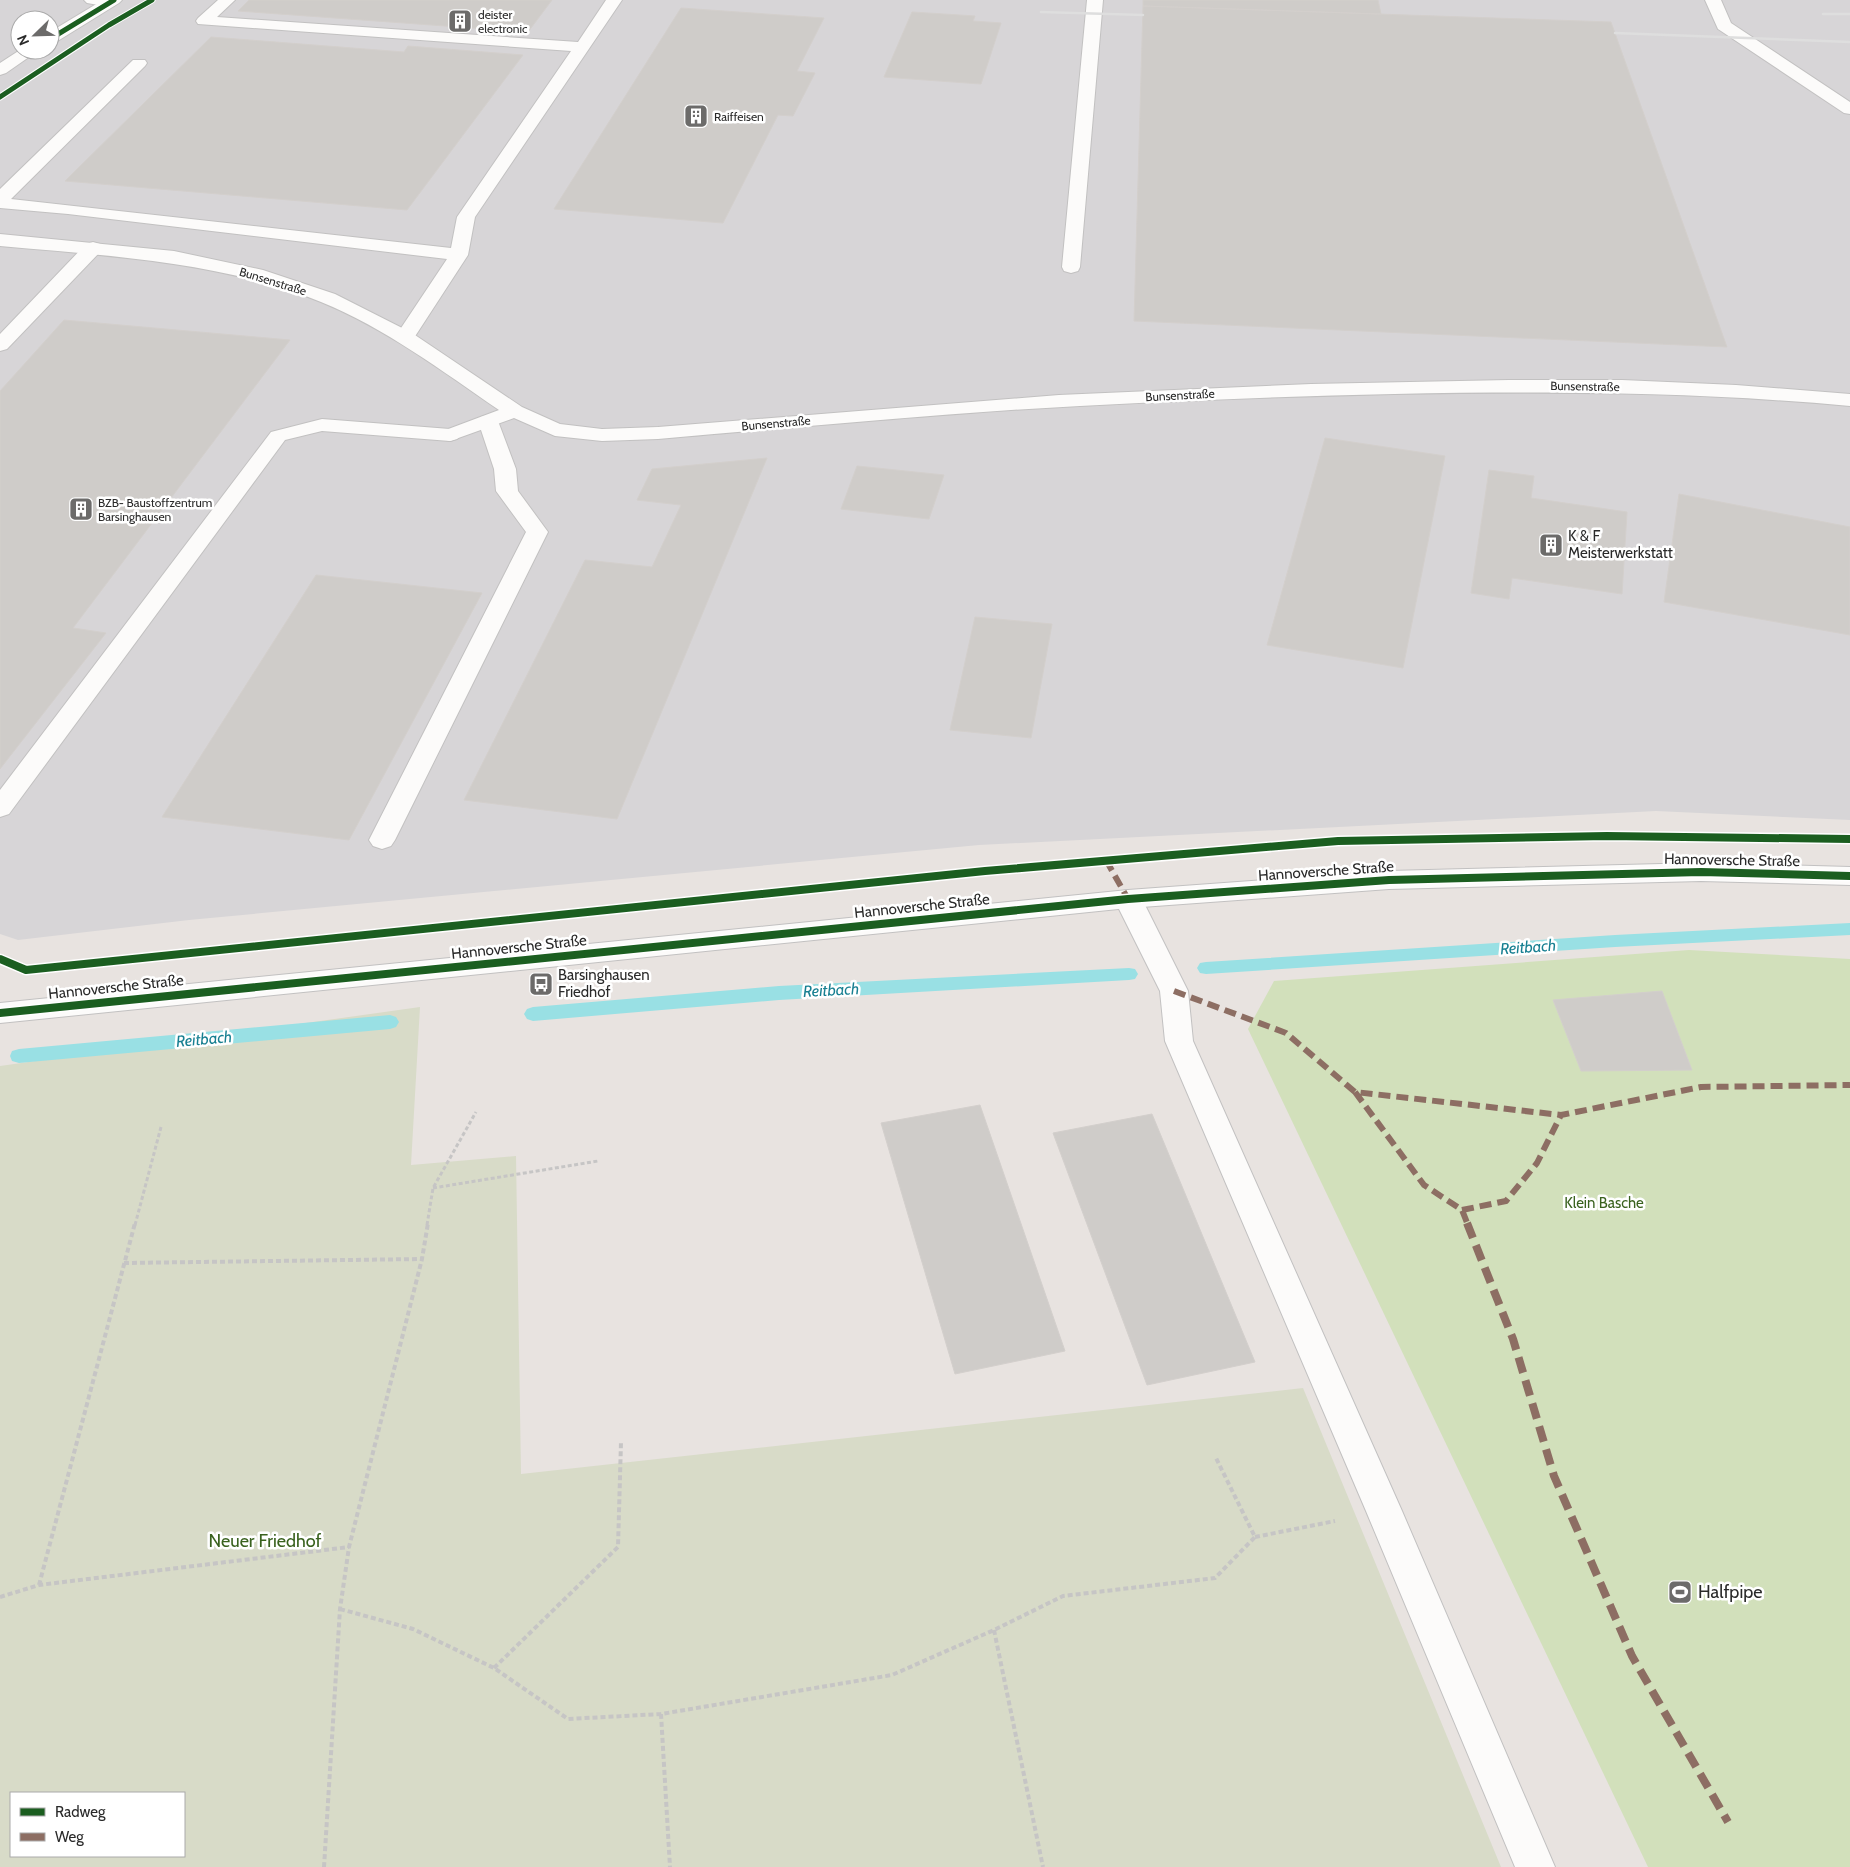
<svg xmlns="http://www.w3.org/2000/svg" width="1850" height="1867" font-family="Cabin,sans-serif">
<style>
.industrial{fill:#d7d5d7;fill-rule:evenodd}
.green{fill:#d2e0bb}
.cemetery{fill:#d8dbc8;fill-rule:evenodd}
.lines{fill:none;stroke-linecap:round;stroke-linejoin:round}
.stream{fill:#99e0e4;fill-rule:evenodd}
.building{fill:#cfccc9;stroke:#d3cfcc}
.lane-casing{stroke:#c2c1c1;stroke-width:2}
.street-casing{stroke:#c2c1c1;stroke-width:2}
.secondary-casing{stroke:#c2c1c1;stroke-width:2}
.path-far1{stroke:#c6c5c5;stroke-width:3;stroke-dasharray:4 2.5;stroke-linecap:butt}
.path{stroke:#c6c5c5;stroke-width:4;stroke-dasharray:5 3;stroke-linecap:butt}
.lane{fill:#fcfbfa;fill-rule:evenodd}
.street{fill:#fcfbfa;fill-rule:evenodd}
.secondary{fill:#fcfbfa;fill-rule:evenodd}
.rail{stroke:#dedede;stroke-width:2.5}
.quiet-far1{stroke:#8d6e63;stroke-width:6;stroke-dasharray:12 6;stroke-linecap:butt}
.quiet{stroke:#8d6e63;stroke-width:8;stroke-dasharray:16 8;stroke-linecap:butt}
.cycleway-far1-casing{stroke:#fff;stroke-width:7}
.cycleway-casing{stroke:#fff;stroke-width:11}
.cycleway-far1{stroke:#1b5e20;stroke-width:5}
.cycleway{stroke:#1b5e20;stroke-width:8}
.labels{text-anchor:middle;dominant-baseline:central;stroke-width:5;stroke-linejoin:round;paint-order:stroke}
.far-poi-label{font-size:12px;fill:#2a2a2a;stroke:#fff;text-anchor:start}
.far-street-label{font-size:12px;fill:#2a2a2a;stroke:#fff}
.poi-label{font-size:15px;fill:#2a2a2a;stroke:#fff;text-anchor:start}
.street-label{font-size:15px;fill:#2a2a2a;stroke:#fff}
.park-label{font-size:15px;fill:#3a621f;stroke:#fff}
.water-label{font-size:16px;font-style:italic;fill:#177f91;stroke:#fff}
.near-park-label{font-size:18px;fill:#3a621f;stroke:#fff}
.near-poi-label{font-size:18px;fill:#2a2a2a;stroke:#fff;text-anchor:start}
</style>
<rect width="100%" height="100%" fill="#e8e3e0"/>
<!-- industrial -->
<path class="industrial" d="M0 0H1850V820L1656 811 979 845 189 920 18 940 0 934ZM20 20H50V50H20Z"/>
<!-- green -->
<path class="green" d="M1689 950 1850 959V1867H1648L1248 1029 1274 981Z"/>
<!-- cemetery -->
<path class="cemetery" d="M420 1007 411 1165 516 1156 521 1474 1303 1388 1501 1867H0V1066ZM11 1793H184V1856H11Z"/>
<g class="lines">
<!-- stream -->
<path class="stream" d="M1850 923V935L1615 947 1206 974 1200 973 1197 968 1200 963 1206 962 1615 935Z
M1129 968 1135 969 1138 974 1135 979 1129 980 779 1000 533 1021 527 1019 524 1014 527 1009 533 1007 779 986Z
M390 1015 396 1017 399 1022 396 1027 390 1029 19 1063 12 1061 10 1056 12 1051 19 1049Z"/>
</g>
<!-- building -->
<path class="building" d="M249 0H552L528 32 238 11Z
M1143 0H1378L1381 14 1143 6Z
M1143 6 1611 22 1727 347 1134 321Z
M681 8 824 18 797 71 815 73 793 116 778 115 723 223 554 209Z
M912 12 975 16 973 21 1001 23 981 84 884 77Z
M211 37 404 52 408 46 523 55 407 210 65 181Z
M64 320 290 340 73 628 106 633 0 769V391Z
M1325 438 1445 456 1403 668 1267 645Z
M767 458 617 819 464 800 585 560 652 567 681 505 637 500 652 469Z
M857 466 944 475 929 519 841 509Z
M1489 470 1534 476 1531 498 1627 512 1622 594 1512 578 1509 599 1471 593Z
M1679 494 1850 527V635L1664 602Z
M316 575 482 593 349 840 162 817Z
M975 617 1052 624 1031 738 950 730Z
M1662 991 1692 1070 1581 1071 1553 1000Z
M980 1105 1065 1351 955 1374 881 1123Z
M1152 1114 1255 1362 1147 1385 1053 1133Z"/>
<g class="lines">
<!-- lane casing -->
<g class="lane-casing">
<path id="lane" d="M84 0H116L118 2 115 5 110 7 87 3Z
M218 0H235L217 17 578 42 606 0H622L475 217 468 255 412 341 405 343 398 341 395 337 447 259 68 214 0 208V189L133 60H145L147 63 145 66 11 199 451 248 457 217 571 51 198 24 196 21 198 18Z
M1087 0H1103L1080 267 1078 271 1071 273 1064 271 1062 267Z
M1705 0H1721L1731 23 1850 102V114L1844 113 1718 29Z
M93 242 100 244 102 248 100 252 7 349 0 351V334L86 244Z
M488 415 495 417 498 421 516 469 518 491 548 532 395 840 391 846 382 849 373 846 369 840 526 532 496 491 494 469 478 421 481 417Z
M322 419 450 429 457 431 461 435 457 439 450 441 322 431 285 440 9 814 0 817V790L271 432Z
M1128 890 1138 892 1142 899 1188 991 1193 1041 1402 1511 1555 1867H1515L1366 1511 1165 1041 1160 991 1114 899 1118 892Z"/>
</g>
<!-- street casing -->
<g class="street-casing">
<path id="street" d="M0 234 174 251 263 270 335 294 412 333 522 407 560 424 602 429 658 427 1059 395 1311 384 1509 380H1622L1736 385 1850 394V406C1698 392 1547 391 1394 394 1266 397 1139 402 1011 410 893 418 776 429 658 439L602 441 555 436 514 418 450 441 443 439 439 435 443 431 499 410C442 371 385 328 321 302 219 261 108 256 0 246Z"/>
</g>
<!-- secondary casing -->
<g class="secondary-casing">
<path id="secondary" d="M103 0H122L119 3 56 42 50 44V32Z
M20 50H39L6 73 0 75V63Z
M1701 863 1850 867V885L1701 881 1389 889 1128 908 0 1023V1003L1128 890 1389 871Z"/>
</g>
<!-- path-far1 -->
<path class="path-far1" d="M433 1188 598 1161
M135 1225 161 1127
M427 1225 433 1188 476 1112"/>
<!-- path -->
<path class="path" d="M124 1263 422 1259
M1255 1537 1335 1521
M39 1585 135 1223
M0 1597 39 1585 349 1547
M340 1609 413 1629 494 1668 568 1719 661 1714 892 1675 994 1630 1063 1596 1215 1578 1255 1537 1216 1458
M994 1630 1043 1867
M494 1668 618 1547 621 1442
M661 1714 670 1867
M324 1867 340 1609 349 1547 422 1259 428 1223"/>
<!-- lane -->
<use href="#lane" class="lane"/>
<!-- street -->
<use href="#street" class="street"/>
<!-- secondary -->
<use href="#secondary" class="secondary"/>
<!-- rail -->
<path class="rail" d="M1041 12 1143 15
M1823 14H1850
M1615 33 1850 42"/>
<!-- quiet-far1 -->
<path class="quiet-far1" d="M1106 860 1128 899
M1174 991 1286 1033 1355 1092 1561 1115 1701 1087 1850 1085
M1355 1092 1424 1185 1462 1210 1468 1225
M1462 1210 1506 1201 1537 1163 1561 1115"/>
<!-- quiet -->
<path class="quiet" d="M1467 1223 1513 1339 1554 1476 1632 1656 1728 1822"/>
<!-- cycleway-far1 casing -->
<g class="cycleway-far1-casing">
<path id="cycleway-far1" d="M50 39 114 0
M0 97 109 25 152 0"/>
</g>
<!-- cycleway casing -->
<g class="cycleway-casing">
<path id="cycleway" d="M0 959 26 970 985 871 1338 841 1607 836 1850 839
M0 1013 1128 899 1389 880 1701 872 1850 876"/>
</g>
<!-- cycleway-far1 -->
<use href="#cycleway-far1" class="cycleway-far1"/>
<!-- cycleway -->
<use href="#cycleway" class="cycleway"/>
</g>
<!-- icons -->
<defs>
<g id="building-square" transform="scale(1.25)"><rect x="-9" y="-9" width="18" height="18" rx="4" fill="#6c6b6a" stroke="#fff"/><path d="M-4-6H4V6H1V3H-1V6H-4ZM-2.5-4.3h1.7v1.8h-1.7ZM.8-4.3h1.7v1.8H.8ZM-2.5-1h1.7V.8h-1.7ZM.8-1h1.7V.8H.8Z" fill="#fff"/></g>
<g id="bus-square" transform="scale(1.25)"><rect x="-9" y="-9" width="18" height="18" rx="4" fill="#6c6b6a" stroke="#fff"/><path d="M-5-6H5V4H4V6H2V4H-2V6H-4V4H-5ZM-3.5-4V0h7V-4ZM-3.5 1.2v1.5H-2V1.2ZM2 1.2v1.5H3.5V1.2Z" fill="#fff"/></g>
<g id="stadium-square" transform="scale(1.25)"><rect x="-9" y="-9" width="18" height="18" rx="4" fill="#6c6b6a" stroke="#fff"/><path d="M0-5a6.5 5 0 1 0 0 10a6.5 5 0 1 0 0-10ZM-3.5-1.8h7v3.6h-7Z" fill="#fff"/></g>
</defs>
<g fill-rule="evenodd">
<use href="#building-square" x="460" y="21"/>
<use href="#building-square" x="696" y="116"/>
<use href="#building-square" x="81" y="509"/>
<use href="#building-square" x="1551" y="545"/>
<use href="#bus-square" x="541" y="984"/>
<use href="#stadium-square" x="1680" y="1592"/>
</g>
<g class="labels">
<!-- far-poi labels -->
<g class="far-poi-label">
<text x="478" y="14">deister<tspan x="478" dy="14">electronic</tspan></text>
<text x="714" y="116">Raiffeisen</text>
<text x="98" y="502">BZB- Baustoffzentrum<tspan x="98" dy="14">Barsinghausen</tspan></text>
</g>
<!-- far-street labels -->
<g class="far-street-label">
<text transform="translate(273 281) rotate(17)">Bunsenstraße</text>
<text transform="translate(1585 386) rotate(1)">Bunsenstraße</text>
<text transform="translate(1180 395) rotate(-3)">Bunsenstraße</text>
<text transform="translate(776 423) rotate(-5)">Bunsenstraße</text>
</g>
<!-- poi labels -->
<g class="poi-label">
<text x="1568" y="536">K &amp; F<tspan x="1568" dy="17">Meisterwerkstatt</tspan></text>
<text x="558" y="975">Barsinghausen<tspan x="558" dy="17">Friedhof</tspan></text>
</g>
<!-- street labels -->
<g class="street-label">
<text transform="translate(1732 860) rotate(1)">Hannoversche Straße</text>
<text transform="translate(1326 871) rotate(-4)">Hannoversche Straße</text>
<text transform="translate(922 906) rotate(-6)">Hannoversche Straße</text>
<text transform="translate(519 947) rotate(-6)">Hannoversche Straße</text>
<text transform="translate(116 987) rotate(-6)">Hannoversche Straße</text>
</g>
<!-- park labels -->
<g class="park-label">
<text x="1604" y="1203">Klein Basche</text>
</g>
<!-- water labels -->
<g class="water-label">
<text transform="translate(1528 947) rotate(-4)">Reitbach</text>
<text transform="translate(831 990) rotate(-3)">Reitbach</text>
<text transform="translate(204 1039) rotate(-5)">Reitbach</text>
</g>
<!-- near-park labels -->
<g class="near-park-label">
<text x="265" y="1541">Neuer Friedhof</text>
</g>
<!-- near-poi labels -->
<g class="near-poi-label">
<text x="1698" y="1592">Halfpipe</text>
</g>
</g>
<!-- legend -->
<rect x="10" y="1792" width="175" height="65" fill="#ffffff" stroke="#aaaaaa"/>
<rect x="20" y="1808" width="25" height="8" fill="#1b5e20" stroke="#aaaaaa"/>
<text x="55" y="1817" font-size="15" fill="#2a2a2a">Radweg</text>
<rect x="20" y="1833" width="25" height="8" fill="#8d6e63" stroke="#aaaaaa"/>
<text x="55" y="1842" font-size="15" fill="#2a2a2a">Weg</text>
<!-- north arrow -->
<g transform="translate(35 35) rotate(247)"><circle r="24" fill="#ffffff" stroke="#aaaaaa"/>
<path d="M0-4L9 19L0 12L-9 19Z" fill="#6c6b6a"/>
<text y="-8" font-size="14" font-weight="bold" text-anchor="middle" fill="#2a2a2a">N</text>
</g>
</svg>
